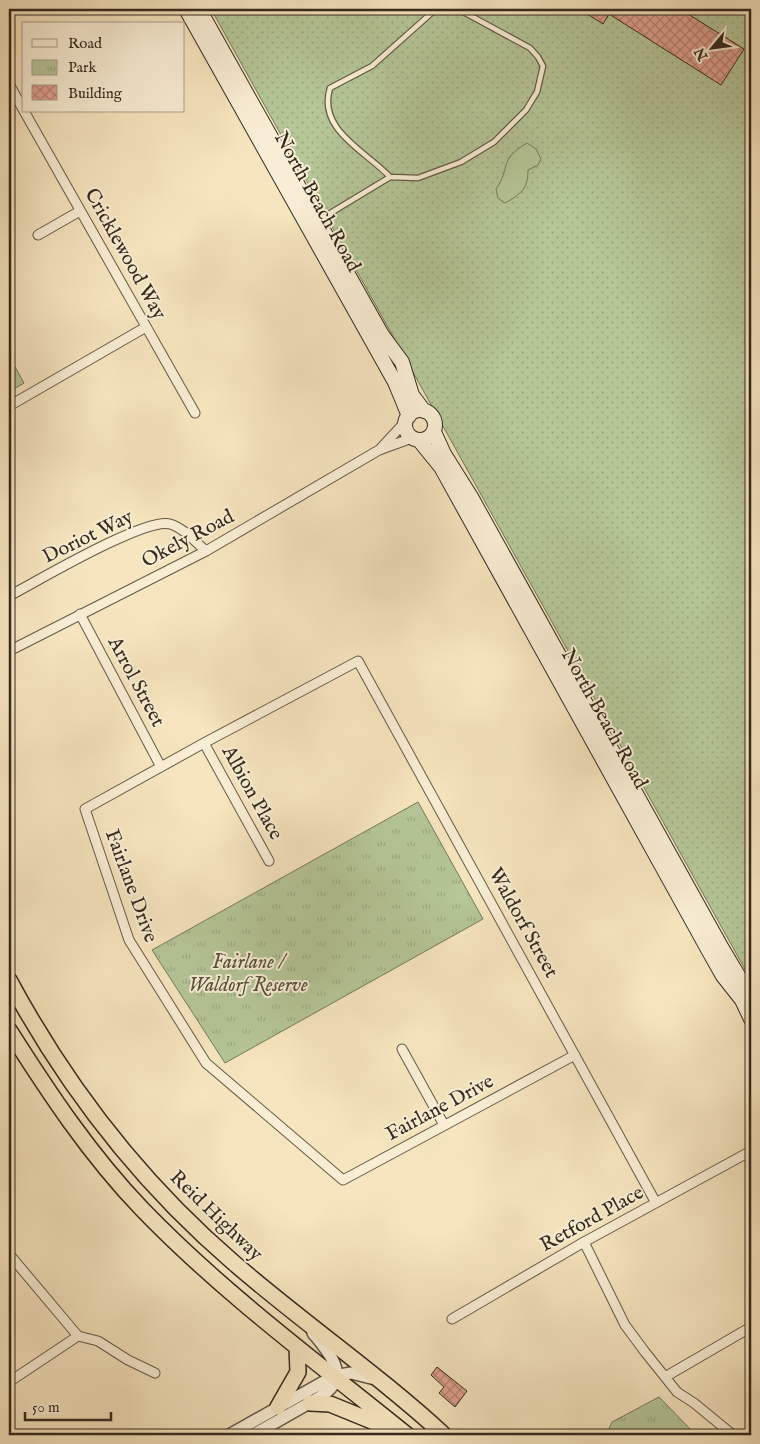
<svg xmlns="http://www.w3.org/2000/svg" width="760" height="1444" font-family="'IM FELL English',serif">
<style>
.grass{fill:url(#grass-dots);stroke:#74785a}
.park{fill:url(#park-tufts);stroke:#74785a}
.pitch{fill:#b5c697;stroke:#74785a}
.building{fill:url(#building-cross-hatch);stroke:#34291e}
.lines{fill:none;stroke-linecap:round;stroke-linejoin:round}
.service-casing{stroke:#645846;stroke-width:7}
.minor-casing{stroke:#645846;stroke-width:11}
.tertiary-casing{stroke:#645846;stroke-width:14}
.secondary-casing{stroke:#34291e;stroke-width:16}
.trunk-casing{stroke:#34291e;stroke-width:18}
.service{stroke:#f9eed5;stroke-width:4.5}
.minor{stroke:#f9eed5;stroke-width:9}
.tertiary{stroke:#f9eed5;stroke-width:11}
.secondary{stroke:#f9eed5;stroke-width:14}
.trunk{stroke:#f6e5be;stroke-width:15}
.labels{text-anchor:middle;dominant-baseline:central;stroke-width:4;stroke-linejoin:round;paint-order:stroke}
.street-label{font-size:20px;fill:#34291e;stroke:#f9eed5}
.park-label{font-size:20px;font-style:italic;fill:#54503c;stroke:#f9eed5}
</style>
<defs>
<pattern id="grass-dots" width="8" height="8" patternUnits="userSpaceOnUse" patternTransform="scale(1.25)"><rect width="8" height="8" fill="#b5c697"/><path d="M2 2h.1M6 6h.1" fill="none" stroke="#9caa82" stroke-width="1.8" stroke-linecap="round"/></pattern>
<pattern id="park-tufts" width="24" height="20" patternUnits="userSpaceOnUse" patternTransform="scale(1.25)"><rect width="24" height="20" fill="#b5c697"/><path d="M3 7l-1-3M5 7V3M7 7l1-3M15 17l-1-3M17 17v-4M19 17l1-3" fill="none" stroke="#9caa82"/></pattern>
<pattern id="building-cross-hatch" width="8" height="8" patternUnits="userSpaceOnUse" patternTransform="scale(1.25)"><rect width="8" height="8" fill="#e1a190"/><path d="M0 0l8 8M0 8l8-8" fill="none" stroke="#b78375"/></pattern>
</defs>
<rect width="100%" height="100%" fill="#f6e5be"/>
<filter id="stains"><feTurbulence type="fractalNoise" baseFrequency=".004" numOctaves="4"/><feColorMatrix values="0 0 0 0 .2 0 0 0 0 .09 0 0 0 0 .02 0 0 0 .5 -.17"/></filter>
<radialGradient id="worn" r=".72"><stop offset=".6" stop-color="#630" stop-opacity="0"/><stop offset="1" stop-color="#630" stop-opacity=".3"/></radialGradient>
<!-- grass -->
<path class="grass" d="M211 9H751V980Z"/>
<!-- park -->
<path class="park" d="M9 356 24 383 9 392Z
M418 802 483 919 225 1063 152 950Z
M659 1397 696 1435H606L612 1422Z"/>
<!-- pitch -->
<path class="pitch" d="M527 143 536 149 541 159 538 165 528 170C528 189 521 194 505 203L498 198 496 189C511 168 498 160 527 143Z"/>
<!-- building -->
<path class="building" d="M579 9H680L744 49 721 85 609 14 603 24Z
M437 1367 467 1391 455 1407 439 1393 444 1387 431 1375Z"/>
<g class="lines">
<!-- service casing -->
<g class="service-casing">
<path id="service" d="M390 177C366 151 317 130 330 88L372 66 436 9
M319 220 390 177 418 178 461 162 494 142 526 110 537 92 543 66 538 57 530 48 458 9"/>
</g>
<!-- minor casing -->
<g class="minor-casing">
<path id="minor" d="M9 84 24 111
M24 111 195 413
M38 235 80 211
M9 406 146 327
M381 448 406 421
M9 596C36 582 145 517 170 524 184 528 195 542 206 551
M80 614 161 767
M9 651 206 551 379 450 412 438
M204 743 269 861
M402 1049 444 1125
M575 1055 343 1180 206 1063 129 940 85 809 204 743 358 661 656 1203
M584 1242 625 1325 645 1352 677 1392 694 1403 733 1435
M9 1254 78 1336 98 1341 128 1360 155 1373
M452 1319 584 1242 751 1151
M665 1377 751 1327
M9 1382 78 1336"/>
</g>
<!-- tertiary casing -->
<g class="tertiary-casing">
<path id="tertiary" d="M229 1435 334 1376 351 1373 375 1379
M253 1435 320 1397C352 1377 330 1354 313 1333"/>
</g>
<!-- secondary casing -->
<g class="secondary-casing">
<path id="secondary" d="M186 9 395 382 409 416
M199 9 382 335 402 362 412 395 424 411
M405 425a15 15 0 1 1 30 0a15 15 0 1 1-30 0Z
M434 432 444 454 471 497 720 945 751 997
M419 440 441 467 710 953 723 976 742 1000 751 1019"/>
</g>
<!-- trunk casing -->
<g class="trunk-casing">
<path id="trunk" d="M9 980C66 1086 142 1184 234 1263 302 1322 378 1374 444 1435
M9 1030C49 1093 90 1155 142 1209 223 1293 317 1362 407 1435
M310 1403 330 1404 394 1430
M278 1407 298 1372 297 1347"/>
</g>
<!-- service -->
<use href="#service" class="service"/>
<!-- minor -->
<use href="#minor" class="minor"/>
<!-- tertiary -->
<use href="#tertiary" class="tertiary"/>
<!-- secondary -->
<use href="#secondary" class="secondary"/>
<!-- trunk -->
<use href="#trunk" class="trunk"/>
</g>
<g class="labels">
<!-- street labels -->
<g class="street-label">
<text transform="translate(317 202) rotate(61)">North Beach Road</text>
<text transform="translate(125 254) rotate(61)">Cricklewood Way</text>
<text transform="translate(88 537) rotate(-26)">Doriot Way</text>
<text transform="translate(188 539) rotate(-28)">Okely Road</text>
<text transform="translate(136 682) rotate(62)">Arrol Street</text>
<text transform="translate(604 719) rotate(61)">North Beach Road</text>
<text transform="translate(252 793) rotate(61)">Albion Place</text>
<text transform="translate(131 886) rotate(70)">Fairlane Drive</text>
<text transform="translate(523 923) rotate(61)">Waldorf Street</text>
<text transform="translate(440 1108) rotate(-28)">Fairlane Drive</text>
<text transform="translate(216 1216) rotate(44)">Reid Highway</text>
<text transform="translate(592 1219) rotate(-29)">Retford Place</text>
</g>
<!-- park labels -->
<g class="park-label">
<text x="248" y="962">Fairlane /<tspan x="248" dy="23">Waldorf Reserve</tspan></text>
</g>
</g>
<!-- margin -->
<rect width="760" height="1444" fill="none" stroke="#f6e5be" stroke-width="30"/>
<rect x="10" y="10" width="740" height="1424" fill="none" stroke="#34291e" stroke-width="2.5"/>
<rect x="15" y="15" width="730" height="1414" fill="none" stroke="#34291e"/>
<!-- legend -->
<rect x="22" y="22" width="162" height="90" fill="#f9eed5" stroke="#aa9f8c"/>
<rect x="32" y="39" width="25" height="8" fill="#f9eed5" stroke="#aa9f8c"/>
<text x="68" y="48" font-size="15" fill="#34291e">Road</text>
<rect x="32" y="60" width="25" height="15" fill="url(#park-tufts)" stroke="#aa9f8c"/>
<text x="68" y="72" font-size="15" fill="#34291e">Park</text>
<rect x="32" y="85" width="25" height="15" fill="url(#building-cross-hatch)" stroke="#aa9f8c"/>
<text x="68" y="98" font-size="15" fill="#34291e">Building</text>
<!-- north arrow -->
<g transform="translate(712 48) rotate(241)" stroke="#f9eed5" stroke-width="4" paint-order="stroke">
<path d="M0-4L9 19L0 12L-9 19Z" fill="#34291e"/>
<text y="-8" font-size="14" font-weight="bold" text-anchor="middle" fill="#34291e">N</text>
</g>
<!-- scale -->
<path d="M25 1412v8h86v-8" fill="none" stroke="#34291e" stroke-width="2.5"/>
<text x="32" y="1412" font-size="15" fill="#34291e" stroke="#f9eed5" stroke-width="4" paint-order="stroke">50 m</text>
<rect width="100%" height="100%" filter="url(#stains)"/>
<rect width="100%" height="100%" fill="url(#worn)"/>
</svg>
